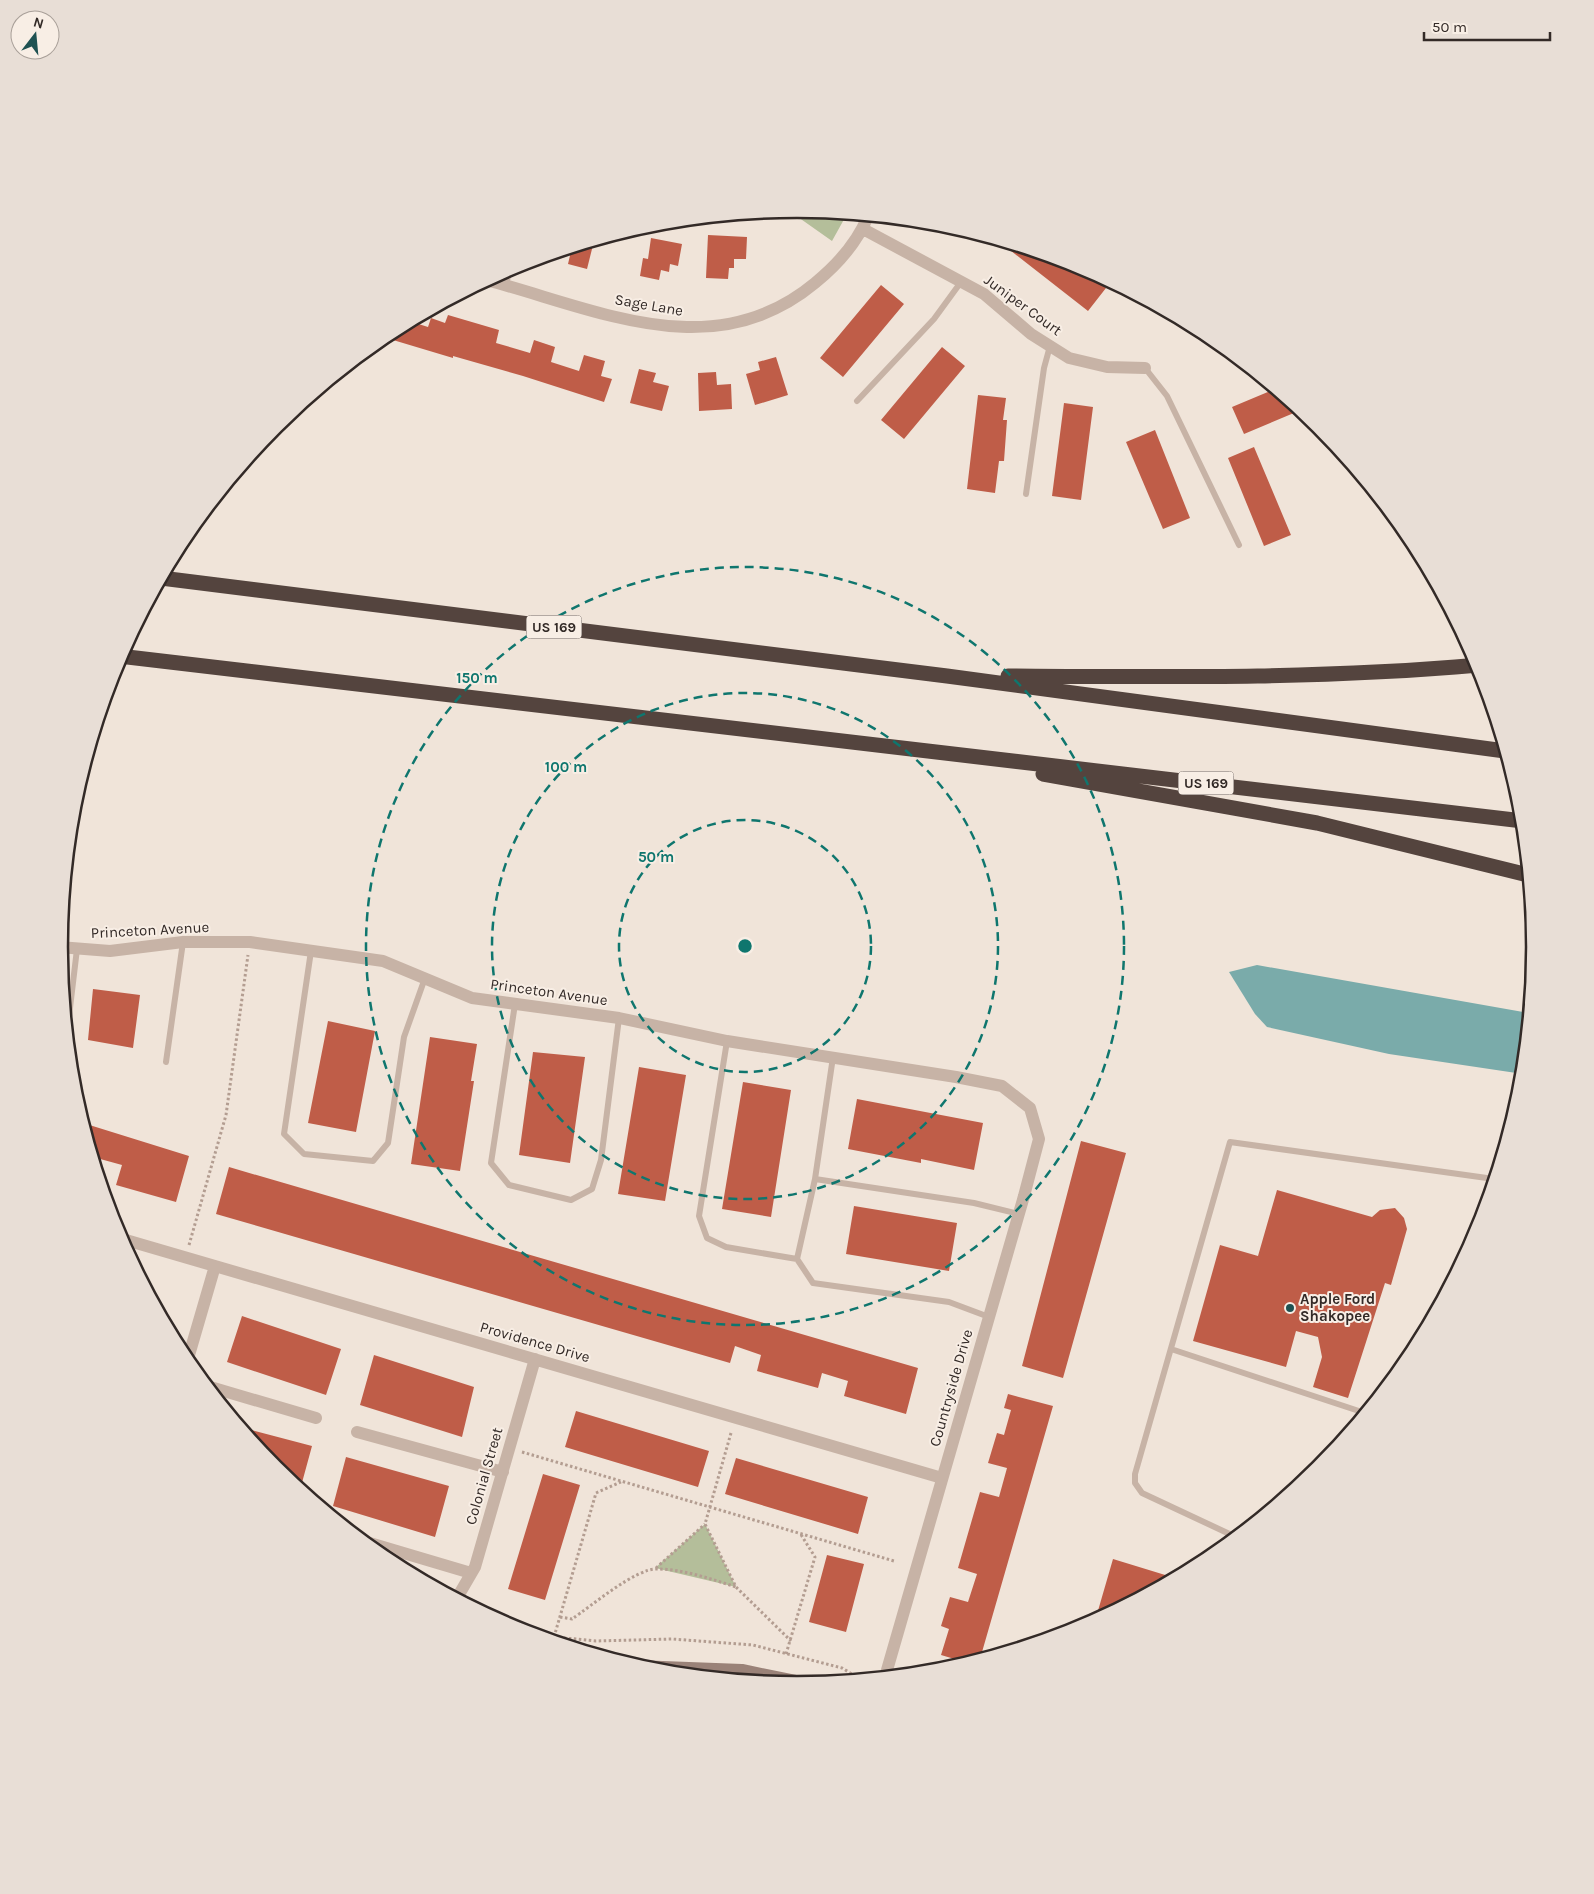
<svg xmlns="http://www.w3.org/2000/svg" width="1594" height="1894" font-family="Karla,sans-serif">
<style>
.green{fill:#b4be9a}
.water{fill:#7aabaa}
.building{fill:#bf5d48}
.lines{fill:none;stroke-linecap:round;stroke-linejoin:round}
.path{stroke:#b39d91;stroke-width:3;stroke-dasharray:2.5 2.5;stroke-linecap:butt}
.lane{stroke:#c7b3a6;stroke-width:6}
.street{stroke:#c7b3a6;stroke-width:12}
.secondary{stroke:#9a8278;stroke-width:12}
.highway{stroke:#54443e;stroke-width:15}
.ring{fill:none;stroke:#0f766e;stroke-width:2.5;stroke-dasharray:9 6}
.poi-dot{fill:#1f5252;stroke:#f8eee5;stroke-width:2}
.labels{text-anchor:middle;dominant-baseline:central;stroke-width:4;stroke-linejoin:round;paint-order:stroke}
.shield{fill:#f8eee5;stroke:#6e6560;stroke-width:1}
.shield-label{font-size:14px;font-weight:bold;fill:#332a27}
.street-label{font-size:15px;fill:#332a27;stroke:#f8eee5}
.poi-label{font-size:15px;font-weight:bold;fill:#332a27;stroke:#f8eee5;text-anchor:start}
.rim{fill:none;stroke:#332a27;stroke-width:2.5}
.centre{fill:#0f766e;stroke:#f8eee5;stroke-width:2.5}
.ring-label{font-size:15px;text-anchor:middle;font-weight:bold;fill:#0f766e;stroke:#f8eee5;stroke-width:4;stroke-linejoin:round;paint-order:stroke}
</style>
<rect width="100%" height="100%" fill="#f0e4d9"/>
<!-- green -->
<path class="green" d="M797 209 847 214 832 241 788 210Z
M705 1524 736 1587 655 1568Z"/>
<!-- water -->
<path class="water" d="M1257 965 1529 1013 1523 1074 1389 1054 1267 1027 1255 1014 1229 972Z"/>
<!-- building -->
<path class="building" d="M708 235 747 237 746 259H734V268H729L728 279 706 278Z
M651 238 682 244 678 266 670 264 669 272 661 270 659 280 640 276 643 258 648 259Z
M997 240 1073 263 1106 288 1088 311Z
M594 241 587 269 568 264 572 247Z
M881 285 904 304 843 377 820 358Z
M448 315 499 330 496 343 530 353 534 340 555 347 551 362 579 371 584 355 605 361 601 376 612 379 604 402 523 376 453 356V358L383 337 409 321 428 327 431 318 445 323Z
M942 347 965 366 904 439 881 420Z
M776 357 788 395 755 405 746 374 760 370 758 362Z
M639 369 656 373 653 382 669 386 662 411 630 403Z
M716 372 717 385 731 384 732 409 699 411 698 373Z
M1275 389 1301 410 1244 434 1232 407Z
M978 395 1006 398 1003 420H1007L1004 461H999L995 493 967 489Z
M1064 403 1093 407 1081 500 1052 496Z
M1155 430 1190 518 1163 529 1126 442Z
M1254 447 1291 535 1264 546 1228 458Z
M93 989 140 995 133 1048 88 1040Z
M328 1021 375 1031 356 1132 308 1123Z
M430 1037 477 1044 471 1081H474L460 1171 411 1164Z
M533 1052 585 1057 570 1163 519 1155Z
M639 1067 686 1075 665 1201 618 1194Z
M743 1082 791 1090 771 1217 722 1209Z
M857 1099 983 1123 974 1170 921 1159V1163L848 1149Z
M83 1123 189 1156 176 1202 116 1185 122 1165 93 1157Z
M1081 1141 1126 1153 1063 1378 1022 1366Z
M229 1167 918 1368 906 1414 844 1396 848 1381 822 1373 818 1388 757 1371 761 1355 735 1346 730 1363 216 1214Z
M1277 1190 1372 1217 1380 1210 1395 1208 1404 1218 1407 1229 1391 1285 1385 1283 1348 1398 1313 1387 1322 1357 1318 1337 1296 1331 1286 1367 1193 1341 1220 1245 1258 1256Z
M854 1206 957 1223 949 1271 846 1254Z
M242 1316 341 1349 326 1395 227 1362Z
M374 1355 474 1387 462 1437 360 1405Z
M1008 1394 1053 1406 980 1659 968 1663 941 1655 949 1629 941 1626 950 1597 968 1602 977 1574 958 1568 980 1492 999 1497 1007 1468 988 1463 997 1433 1004 1435 1011 1410 1004 1408Z
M576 1411 709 1451 698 1487 565 1447Z
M240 1427 312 1446 300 1490 275 1469Z
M346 1457 449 1486 435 1537 333 1506Z
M736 1458 868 1497 858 1534 725 1494Z
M543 1474 580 1485 545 1600 508 1589Z
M827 1555 864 1564 846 1632 809 1622Z
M1113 1559 1175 1578 1095 1621Z"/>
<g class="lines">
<!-- path -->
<path class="path" d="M189 1245 226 1115 248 955
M731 1433 705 1524 736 1587 791 1641
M522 1452 894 1561
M656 1568 705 1524
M560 1617 572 1619C590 1607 636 1568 657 1569 683 1569 711 1579 736 1587
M534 1635 596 1641 672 1639 753 1645 842 1668 860 1679
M554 1637 596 1493 621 1482
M786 1654 815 1557 800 1533"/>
<!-- lane -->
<path class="lane" d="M1145 368 1167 396 1239 545
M857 401 934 319 961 282
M1026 494 1044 368 1050 346
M311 951 284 1134 304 1154 373 1161 388 1143 404 1037 425 978
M515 1004 491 1163 509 1185 571 1200 592 1189 601 1160 619 1018
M67 1033 77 949
M727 1041 699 1216 707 1238 726 1247 797 1259
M833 1057 815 1179 797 1259 813 1283 949 1302 989 1317
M166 1062 183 942
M815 1179 974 1203 1019 1214
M1171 1349 1365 1413
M1236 1537 1142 1493 1135 1483V1474L1230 1142 1494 1179"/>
<!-- street -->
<path class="street" d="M863 229 984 294 1031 334 1069 358 1107 367 1145 368
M486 280C597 309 713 368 815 283 837 265 857 243 868 216
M503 284 507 269
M59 947 110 951 183 942H250L383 961 472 998 619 1018 727 1041 956 1077 1002 1086 1030 1108 1039 1139 1024 1196 885 1677
M119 1238 942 1478
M187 1362 215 1266
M207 1386 316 1418
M357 1432 503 1472
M363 1541 471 1573
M457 1598 475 1567 535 1359"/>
<!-- secondary -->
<path class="secondary" d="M636 1666 742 1670 810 1684"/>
<!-- highway -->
<path class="highway" d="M161 578 947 676 1505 751
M119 656 1523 821
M1008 676C1165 677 1323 679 1479 665
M1043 774 1317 823 1528 875"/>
</g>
<!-- distance rings -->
<g class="ring">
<circle cx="745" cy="946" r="126"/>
<circle cx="745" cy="946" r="253"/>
<circle cx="745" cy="946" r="379"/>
</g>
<!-- markers -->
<circle class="poi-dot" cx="1290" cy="1308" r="5"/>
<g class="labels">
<!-- shield labels -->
<g class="shield">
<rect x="526.5" y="615.5" width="55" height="23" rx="4"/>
<rect x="1178.5" y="771.5" width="55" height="23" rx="4"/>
</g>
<g class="shield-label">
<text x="554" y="627">US 169</text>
<text x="1206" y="783">US 169</text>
</g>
<!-- street labels -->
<g class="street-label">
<text transform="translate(649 305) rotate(10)">Sage Lane</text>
<text transform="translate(1023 305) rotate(36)">Juniper Court</text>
<text transform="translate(150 930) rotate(-3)">Princeton Avenue</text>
<text transform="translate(549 992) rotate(8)">Princeton Avenue</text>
<text transform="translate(535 1342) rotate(16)">Providence Drive</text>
<text transform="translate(951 1388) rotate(-74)">Countryside Drive</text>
<text transform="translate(484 1476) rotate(-74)">Colonial Street</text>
</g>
<!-- poi labels -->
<g class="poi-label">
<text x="1300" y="1299">Apple Ford<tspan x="1300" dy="17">Shakopee</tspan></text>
</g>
</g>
<!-- crop -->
<path d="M0 0H1594V1894H0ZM68 947a729 729 0 1 1 1458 0a729 729 0 1 1-1458 0Z" fill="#e8ded6" fill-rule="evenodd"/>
<path class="rim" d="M68 947a729 729 0 1 1 1458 0a729 729 0 1 1-1458 0Z"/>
<circle cx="745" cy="946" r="8" class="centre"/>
<g class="ring-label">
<text x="477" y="683">150 m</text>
<text x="566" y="772">100 m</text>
<text x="656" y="862">50 m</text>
</g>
<!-- north arrow -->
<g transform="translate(35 35) rotate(16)"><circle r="24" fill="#f8eee5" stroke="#a9a099"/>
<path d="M0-4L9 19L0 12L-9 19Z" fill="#1f5252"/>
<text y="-8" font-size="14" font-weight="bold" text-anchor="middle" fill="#332a27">N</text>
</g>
<!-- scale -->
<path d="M1424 32v8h126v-8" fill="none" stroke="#332a27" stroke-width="2.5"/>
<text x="1432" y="32" font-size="15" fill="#332a27" stroke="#f8eee5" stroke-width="4" paint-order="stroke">50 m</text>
</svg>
